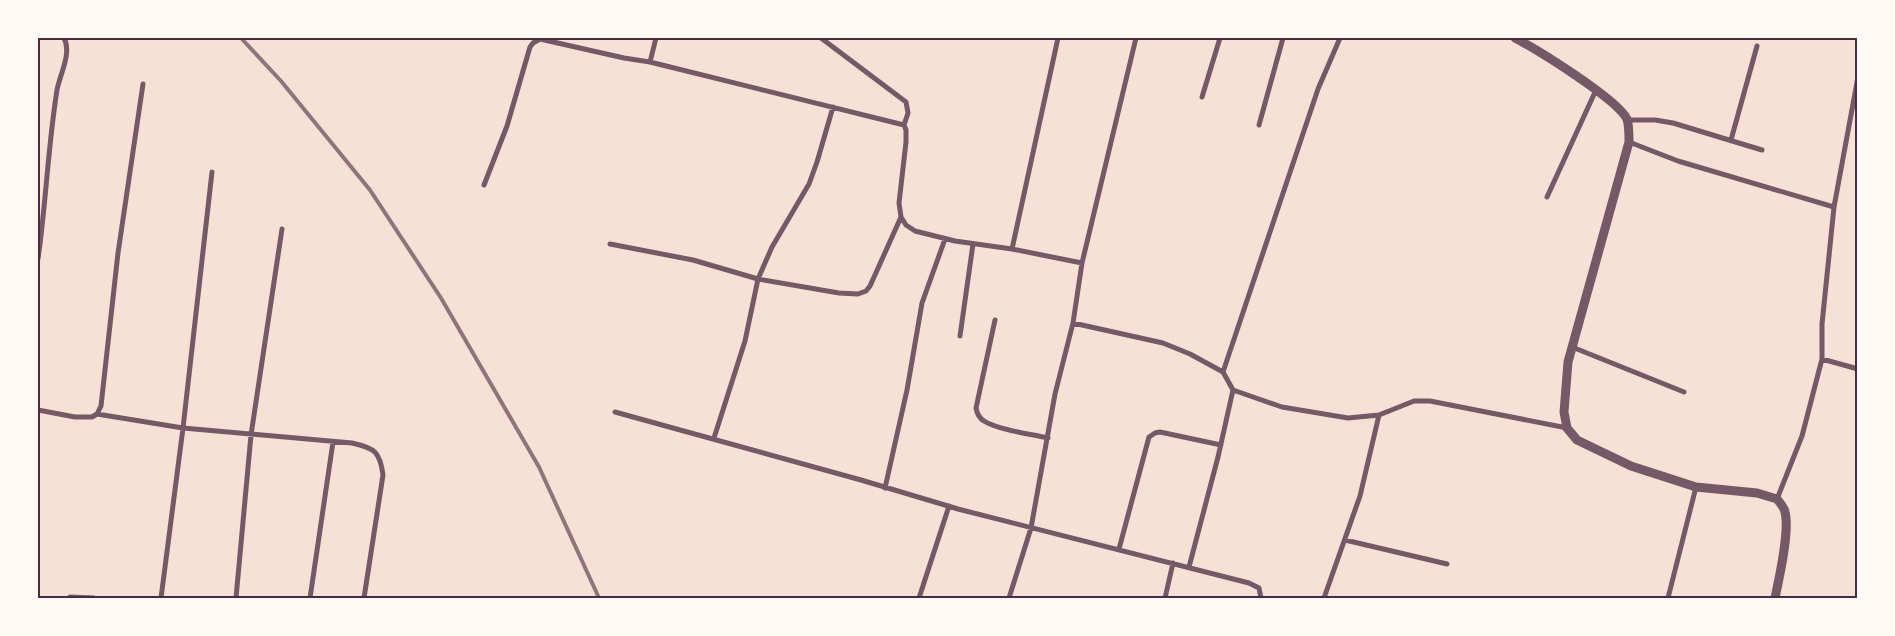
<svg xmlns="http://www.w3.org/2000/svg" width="1895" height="636" font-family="'PT Sans Narrow',sans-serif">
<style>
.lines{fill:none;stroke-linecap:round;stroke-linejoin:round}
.minor{stroke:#755966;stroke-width:5}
.tertiary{stroke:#755966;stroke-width:9}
.rail{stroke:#8f747c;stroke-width:4}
.neatline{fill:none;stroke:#4a2c40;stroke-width:2}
</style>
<rect width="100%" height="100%" fill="#f7e1d7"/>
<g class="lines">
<!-- minor -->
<path class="minor" d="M821 38 906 102 908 113 904 125 906 130V142L899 203 901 217 906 225 915 231 955 241 1012 249 1082 263
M650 62 656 38
M1202 97 1220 38
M1627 120H1655L1673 123 1762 150
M1259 125 1283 38
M1731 140 1757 46
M1629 142 1678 161 1834 207
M484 185 507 126 530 47 533 43 540 39 624 58 650 62 904 125
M1547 197 1596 90
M610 244 693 260 758 279 839 293 858 294 866 291 870 286 901 217
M1012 249 1058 38
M38 259C46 203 48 146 57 90 60 74 72 53 64 38
M995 320 976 408C977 414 979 418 984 421 998 430 1031 434 1048 438
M1073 323 1163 343 1190 354 1223 372 1233 390 1282 407 1348 418 1379 415 1414 401H1430L1567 428
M960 336 973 244
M1572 347 1684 392
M1822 359 1858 369
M1223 372 1318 89 1340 38
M38 410 75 417H92L97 414 101 406 118 253 143 84
M615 412 861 480 958 509 1249 583 1259 588 1261 598
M97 414 183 428 352 443C375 448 380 452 383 475L364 598
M714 438 745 341 758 279 772 247 809 184 817 162 833 107
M885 488 907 390 922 303 945 239
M1777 499 1802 436 1822 359V324L1834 207 1858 77
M1345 540 1447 564
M1119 549 1149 437 1155 433 1160 432 1221 445
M1189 567 1218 457 1233 390
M70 597 94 598
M161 598 183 428 212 172
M236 598 251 435 282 229
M310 598 333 442
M919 598 949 506
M1009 598 1031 528 1055 394 1073 323 1082 263 1136 38
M1165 598 1173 563
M1324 598 1360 496 1379 415
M1668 598 1696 487"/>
<!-- tertiary -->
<path class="tertiary" d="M1515 38C1538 50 1617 99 1627 119 1629 125 1629 135 1629 142L1568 362 1564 412 1567 428 1577 440 1631 466 1696 487 1757 493 1777 499C1780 503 1784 507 1785 512 1790 531 1779 579 1775 598"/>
<!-- rail -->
<path class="rail" d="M241 38 281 81 370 190 441 298 539 467 599 598"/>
</g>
<!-- border -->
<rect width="1895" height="636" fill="none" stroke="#fffaf5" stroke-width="78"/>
<rect x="39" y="39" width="1817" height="558" class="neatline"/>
</svg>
